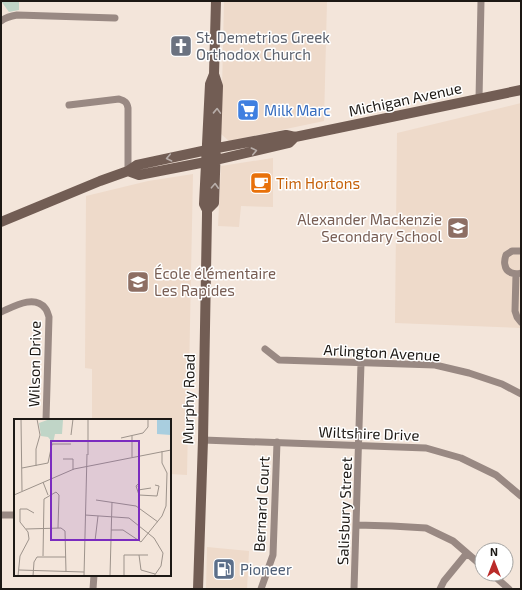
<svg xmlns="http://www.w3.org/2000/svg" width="522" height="590" font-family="'Exo 2',sans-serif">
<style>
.built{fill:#eedaca}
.green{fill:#c0d5c7}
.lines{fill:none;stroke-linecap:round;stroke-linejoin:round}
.street{stroke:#998983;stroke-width:7}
.secondary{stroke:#725d54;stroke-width:10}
.oneway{stroke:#b8aeaa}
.labels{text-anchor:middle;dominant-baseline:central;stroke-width:3;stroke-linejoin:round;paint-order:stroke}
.worship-label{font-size:15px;fill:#5b616d;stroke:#fff;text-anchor:start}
.street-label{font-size:15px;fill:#1c1814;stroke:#fff}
.shop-label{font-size:15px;fill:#366cbe;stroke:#fff;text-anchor:start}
.food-label{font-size:15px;fill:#c56008;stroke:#fff;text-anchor:start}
.education-label{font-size:15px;fill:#785e54;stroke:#fff;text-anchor:end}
.service-label{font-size:15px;fill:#4e5e75;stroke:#fff;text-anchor:start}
.inset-road{fill:none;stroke:#9d938b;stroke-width:1}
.view{fill:#7b2cbf;fill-opacity:0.15;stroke:#7b2cbf;stroke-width:2}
.inset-edge{fill:none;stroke:#1c1814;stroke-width:2}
</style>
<rect width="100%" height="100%" fill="#f3e5da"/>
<!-- built -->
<path class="built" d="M224 1H327L324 121 229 141 221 134Z
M521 103V328L395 323 397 133Z
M273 158V207L241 206 239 227 218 226 221 166Z
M193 174 187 475 170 474V420H92V369L85 368 86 196 148 181Z
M207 547 249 551 247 589H206Z"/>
<!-- green -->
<path class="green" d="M1 1H19V10L9 12Z"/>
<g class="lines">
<!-- street -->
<path class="street" d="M1 21C6 17 11 16 17 15L115 18
M479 99 481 1
M69 105 119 99C125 101 127 102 128 108V171
M521 251H512L506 255C505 258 504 262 505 265 506 273 515 275 521 273
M516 274 515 311 517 317 521 322
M1 312C13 307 34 294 45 308 47 310 48 314 49 317L46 420
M265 349 279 360 435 365 469 373 502 384 521 394
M203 440 426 448 461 458 496 475 521 496
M1 515H15
M357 525 392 526 426 528 453 541 482 566
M492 574 509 589
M93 589 94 575
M261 589 273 555 277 442
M354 589 361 363
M440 589 444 581 467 553"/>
<!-- secondary -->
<path class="secondary" d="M128 171 139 175 216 160 289 143 295 137
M207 210 214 203 218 86 214 74
M1 222 100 181 128 171 137 165 207 150 286 135 295 137 521 90
M198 589 203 440 207 215V210L204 204 210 84 214 74 216 1"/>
</g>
<!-- one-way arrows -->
<defs><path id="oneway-chevron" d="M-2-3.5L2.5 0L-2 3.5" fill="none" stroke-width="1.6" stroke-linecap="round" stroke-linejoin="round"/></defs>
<g class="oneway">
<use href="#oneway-chevron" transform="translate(217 111) rotate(-88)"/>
<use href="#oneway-chevron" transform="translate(254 151) rotate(-13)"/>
<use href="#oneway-chevron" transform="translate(169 158) rotate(168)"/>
<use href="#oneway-chevron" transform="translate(215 186) rotate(-87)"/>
</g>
<!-- icons -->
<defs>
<g id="church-square" transform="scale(1.15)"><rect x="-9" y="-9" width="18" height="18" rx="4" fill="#6b7280" stroke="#fff"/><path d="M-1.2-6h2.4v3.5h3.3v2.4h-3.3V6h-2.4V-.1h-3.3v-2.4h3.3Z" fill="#fff"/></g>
<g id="supermarket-square" transform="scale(1.15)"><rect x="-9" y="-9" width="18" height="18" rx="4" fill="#3f7fe0" stroke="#fff"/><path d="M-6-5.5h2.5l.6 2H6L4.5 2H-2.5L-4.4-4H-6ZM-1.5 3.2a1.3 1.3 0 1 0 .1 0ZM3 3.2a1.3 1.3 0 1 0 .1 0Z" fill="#fff"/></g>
<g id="cafe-square" transform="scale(1.15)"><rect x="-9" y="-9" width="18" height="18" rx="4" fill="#e8710a" stroke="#fff"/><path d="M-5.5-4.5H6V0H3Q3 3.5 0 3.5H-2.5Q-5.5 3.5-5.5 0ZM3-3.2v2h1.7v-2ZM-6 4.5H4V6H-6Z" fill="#fff"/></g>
<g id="school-square" transform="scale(1.15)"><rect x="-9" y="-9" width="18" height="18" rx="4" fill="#8d6e63" stroke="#fff"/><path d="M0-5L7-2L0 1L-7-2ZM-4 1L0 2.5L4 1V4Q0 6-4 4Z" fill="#fff"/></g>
<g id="fuel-square" transform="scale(1.15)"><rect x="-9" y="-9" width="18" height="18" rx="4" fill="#5c6f8a" stroke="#fff"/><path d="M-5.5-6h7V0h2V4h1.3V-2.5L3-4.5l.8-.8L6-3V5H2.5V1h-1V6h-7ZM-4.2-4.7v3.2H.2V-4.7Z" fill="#fff"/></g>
</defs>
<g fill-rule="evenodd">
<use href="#church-square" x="181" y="46"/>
<use href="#supermarket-square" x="248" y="110"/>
<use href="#cafe-square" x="261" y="183"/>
<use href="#school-square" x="458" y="228"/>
<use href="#school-square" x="138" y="282"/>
<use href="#fuel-square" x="224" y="569"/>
</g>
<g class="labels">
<!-- worship labels -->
<g class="worship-label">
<text x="196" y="37">St. Demetrios Greek<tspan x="196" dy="17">Orthodox Church</tspan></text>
</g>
<!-- street labels -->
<g class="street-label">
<text transform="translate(405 99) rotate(-12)">Michigan Avenue</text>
<text transform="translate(382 352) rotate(3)">Arlington Avenue</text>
<text transform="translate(34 364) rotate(-89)">Wilson Drive</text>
<text transform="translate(188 399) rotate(-89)">Murphy Road</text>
<text transform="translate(369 433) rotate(2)">Wiltshire Drive</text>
<text transform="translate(261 504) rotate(-87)">Bernard Court</text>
<text transform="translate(344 511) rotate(-88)">Salisbury Street</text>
</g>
<!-- shop labels -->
<g class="shop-label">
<text x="264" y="110">Milk Marc</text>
</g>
<!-- food labels -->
<g class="food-label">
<text x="276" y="183">Tim Hortons</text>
</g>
<!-- education labels -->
<g class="education-label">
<text x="442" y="219">Alexander Mackenzie<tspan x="442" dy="17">Secondary School</tspan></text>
<text x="154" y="273" text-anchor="start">École élémentaire<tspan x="154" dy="17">Les Rapides</tspan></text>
</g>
<!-- service labels -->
<g class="service-label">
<text x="240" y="569">Pioneer</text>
</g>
</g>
<!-- overview -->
<g transform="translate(14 419)">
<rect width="157" height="157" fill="#f3e5da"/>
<path d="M36 0 49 1 48 15H41L39 24 34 18 27 17 25 4Z" fill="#c0d5c7"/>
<path d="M143 0H157V16L143 15Z" fill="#a9cedf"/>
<path class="inset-road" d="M7 0 8 72M57 16 59 0M107 19 129 14 134 8V0M74 36V0M118 38V17M49 40H59V51M22 47V30L26 16 23 0M8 49 34 44 38 25H57M29 63 34 76M124 68 125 64 122 67 125 76 143 77 145 67 141 66M124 71 137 69M0 76 60 50 157 31M82 81 122 87 144 103M71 96 115 99 140 119 149 134 147 147 140 157M12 110 47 109 51 112 52 153M97 111H109L127 123 148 97 152 87 153 54 148 44V32M81 122 84 97M125 136 127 151M29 137 30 80 42 73 45 76 44 109M5 151 70 153M127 151 141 155M4 157 6 137 15 120 14 113 6 103V90H13L20 94M19 157 20 143 23 138H52M70 157 73 35M96 157 98 83M110 157V136H134"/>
<path class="view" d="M37 22H125V121H37Z"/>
<rect width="157" height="157" class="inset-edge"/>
</g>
<!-- border -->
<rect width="522" height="590" fill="none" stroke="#1c1814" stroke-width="4"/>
<!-- north arrow -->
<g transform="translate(494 562)"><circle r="19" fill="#ffffff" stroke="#a4a3a1"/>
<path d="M0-3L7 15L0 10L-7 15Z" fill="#ba2b29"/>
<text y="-6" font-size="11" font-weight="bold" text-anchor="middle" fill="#1c1814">N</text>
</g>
</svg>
